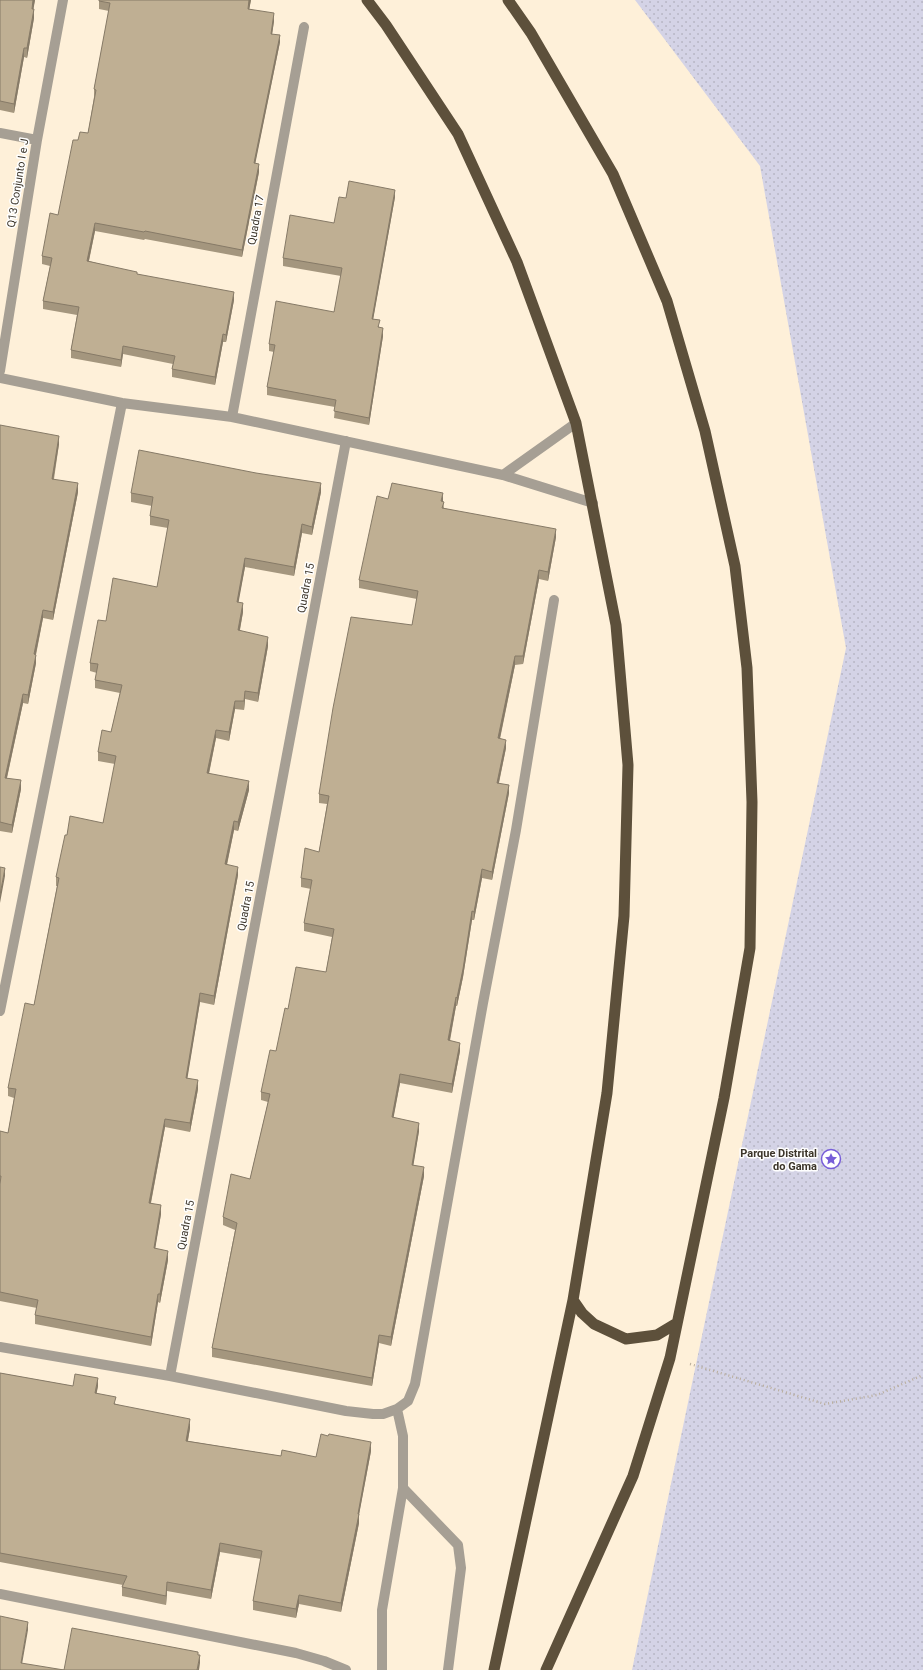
<svg xmlns="http://www.w3.org/2000/svg" width="923" height="1670" font-family="Roboto,sans-serif">
<style>
.park{fill:url(#park-dots)}
.lines{fill:none;stroke-linecap:round;stroke-linejoin:round}
.path{stroke:#b9ad9b;stroke-width:2.5;stroke-dasharray:1 3;stroke-linecap:butt}
.minor{stroke:#a69f94;stroke-width:10}
.trunk{stroke:#5d503b;stroke-width:11}
.wall{fill:#a4967e}
.shaded-wall{fill:#867a67}
.building{fill:#bfaf93;stroke:#867a67}
.labels{text-anchor:middle;dominant-baseline:central;stroke-width:3;stroke-linejoin:round;paint-order:stroke}
.street-label{font-size:11px;fill:#3c352a;stroke:#fff}
.poi-label{font-size:11px;font-weight:bold;fill:#3c352a;stroke:#fff;text-anchor:end}
</style>
<defs>
<pattern id="park-dots" width="8" height="8" patternUnits="userSpaceOnUse"><rect width="8" height="8" fill="#d4d3e6"/><path d="M2 2h.1M6 6h.1" fill="none" stroke="#b7b6c5" stroke-width="1.8" stroke-linecap="round"/></pattern>
</defs>
<rect width="100%" height="100%" fill="#fef0d9"/>
<!-- park -->
<path class="park" d="M635 0H923V1670H632L846 648 760 166Z"/>
<g class="lines">
<!-- path -->
<path class="path" d="M690 1364 825 1404 877 1395 923 1375"/>
<!-- minor -->
<path class="minor" d="M0 133 37 140
M0 371 37 140 63 0
M0 378 122 403 232 417 503 475 593 503
M232 417 304 27
M503 475 576 423
M0 1011 122 403
M0 1347 170 1376 346 1411 373 1414H383L397 1409 408 1401 415 1384 483 1003 516 830 554 600
M170 1376 346 441
M403 1488 458 1545 461 1568 448 1670
M0 1594 296 1653 324 1661 346 1670
M382 1670V1610L403 1488V1436L397 1409"/>
<!-- trunk -->
<path class="trunk" d="M367 0 386 25 458 134 517 262 576 423 616 625 628 765 624 916 607 1093 573 1300 494 1670
M508 0 531 33 613 174 667 301 705 431 735 566 747 668 752 802 750 948 724 1098 670 1358 633 1476 546 1670
M573 1300 582 1313 594 1324 626 1339 657 1335 677 1323"/>
</g>
<!-- wall -->
<path class="wall" d="M0 0H35L33 9 34 18 27 58 24 57 14 113 0 110Z
M99 0H251L249 9 274 21 272 34 280 42 255 163 259 172 242 257 145 239 144 240 95 231 89 261 234 300 226 342H223L215 385 172 377V369L173 364 123 354 121 367 71 358V350L77 315 43 309V301L50 266 42 264V256L58 215 78 140 88 133 94 97V89L109 11 99 9Z
M395 197 373 319 380 328 383 336 369 425 334 418 335 407 267 395V387L274 352 269 351V344L334 312 341 276 283 266V258L334 223 346 198Z
M0 425 59 444 54 479 78 492 53 620 43 618 36 655V663L28 704 23 703 7 778 21 789 12 833 0 831Z
M321 492 312 535 302 533 294 576 245 567 238 602 243 612 240 630 268 646 258 702 245 699 244 710 235 709 229 741 216 738 209 774 249 790 238 831 234 830 227 865 238 875 214 1005 200 1002 187 1078 198 1089 190 1132 165 1127 151 1203 161 1214 155 1248 168 1260 160 1303 158 1302 151 1346 35 1324V1315L37 1308 0 1301V1131L8 1133 14 1098 8 1096V1088L34 1005 57 886H56V877L67 835 103 823 115 764 98 761V752L111 732 120 693 95 688V680L97 673 90 671V663L106 621 157 587 168 528 150 525V516L152 506 131 502V493Z
M388 499 443 501 444 508 556 537 548 581 539 579 523 664 515 665 500 739 506 748 499 783 509 793 492 880 482 878 474 920H472L463 977 457 1006H456L450 1041 460 1051 452 1093 400 1083 393 1118 419 1131 413 1165 424 1176 391 1346 379 1343 372 1386 212 1357V1348L235 1230 223 1225V1217L250 1179 268 1102 261 1100V1092L276 1051 288 1009 326 972 332 937 304 931V923L311 889 301 887V878L319 852 327 804 319 803V794L412 625 417 599 359 588V580Z
M0 1373 73 1386H98L96 1394 116 1404 190 1428 188 1441 281 1456 316 1457 371 1451 359 1514V1523L341 1612 299 1604 296 1618 253 1610V1601L261 1559 220 1552 211 1599 167 1591 166 1605 122 1596V1587L123 1585 0 1562Z"/>
<!-- shaded-wall -->
<path class="shaded-wall" d="M33 0H35L32 18V9Z
M249 0H251L248 16V9Z
M34 9V18L27 58V48Z
M274 13V21L271 42V34Z
M280 35V42L254 170V163Z
M24 48V57L14 113V104Z
M259 164V172L242 257V250Z
M395 190V197L372 326V319Z
M95 223V231L87 269V261Z
M234 292V300L226 342V335Z
M383 328V336L369 425V418Z
M223 334V342L215 385V377Z
M123 346V354L121 367V360Z
M59 436V444L52 487V479Z
M78 483V492L53 620V612Z
M321 483V492L312 535V527Z
M443 493V501H441Z
M302 524V533L294 576V567Z
M556 529V537L548 581V572Z
M245 558V567L237 611V602Z
M539 570V579L523 664V656Z
M243 603V612L238 639V630Z
M43 610V618L34 663V654Z
M268 637V646L258 702V693Z
M36 655V663L28 704V695Z
M515 656V665L498 747V738Z
M245 691V699L244 710V701Z
M23 694V703L5 786V778Z
M235 701V709L229 741V732Z
M216 730V738L207 782V773Z
M506 740V748L497 791V783Z
M21 780V789L12 833V825Z
M249 781V790L238 831V822Z
M509 785V793L492 880V872Z
M234 821V830L225 873V864Z
M238 867V875L214 1005V996Z
M5 868V876L0 903V895Z
M482 869V878L474 920V912Z
M472 911V920L463 977 457 1006V998Z
M200 993V1002L186 1087V1078Z
M456 997V1006L448 1049V1040Z
M460 1043V1051L452 1093V1084Z
M400 1074V1083L392 1126V1117Z
M198 1080V1089L190 1132V1123Z
M165 1119V1127L149 1212V1203Z
M419 1123V1131L412 1174V1165Z
M424 1167V1176L391 1346V1337Z
M161 1205V1214L154 1256V1248Z
M168 1251V1260L160 1303V1294Z
M158 1294V1302L151 1346V1337Z
M379 1335V1343L372 1386V1378Z
M98 1378V1386L95 1402V1393Z
M190 1419V1428L186 1450V1441Z
M371 1442V1451L359 1515V1514V1523L341 1612V1603Z
M220 1543V1552L211 1599V1590Z
M167 1582V1591L166 1605V1596Z
M299 1595V1604L296 1618V1609Z
M28 1622V1630L21 1670V1663Z
M200 1655V1663L199 1670H197Z"/>
<!-- building -->
<path class="building" d="M0 0H33L32 9H34L27 48H24L14 104 0 101Z
M99 0H249L248 9 274 13 271 34 280 35 254 163 259 164 242 250 145 231 144 232 95 223 87 261 137 272V274L234 292 226 335 223 334 215 377 172 369 175 356 123 346 121 360 71 350 79 307 43 301 52 258 42 256 50 213 58 215 73 140H78L80 132 88 133 96 90 94 89 110 3 99 1Z
M349 181 395 190 372 319 380 320 378 327 383 328 369 418 334 411 336 400 267 387 275 345 269 344 276 301 334 312 342 268 283 258 290 215 334 223 339 197 346 198Z
M0 425 59 436 52 479 78 483 53 612 43 610 34 654 36 655 28 695 23 694 5 778 21 780 12 825 0 822Z
M139 450 256 473 321 483 312 527 302 524 294 567 245 558 237 602 243 603 238 630 268 637 258 693 245 691 244 701H235L229 732 216 730 207 773 249 781 238 822 234 821 225 864 238 867 214 996 200 993 186 1078 198 1080 190 1123 165 1119 149 1203 161 1205 154 1248 168 1251 160 1294H158L151 1337 35 1315 38 1300 0 1292V1184L1 1176H0V1131L8 1133 16 1089 8 1088 25 1003 34 1005 59 878 56 877 65 835H67L70 816 103 823 116 756 98 752 102 730 111 732 122 685 95 680 98 664 90 663 98 620 106 621 113 578 157 587 169 520 150 516 153 497 131 493Z
M392 483 443 493 441 501 444 502 442 508 556 529 548 572 539 570 523 656H515L498 738 506 740 497 783 509 785 492 872 482 869 474 912 472 911 463 969 457 998 456 997 448 1040 460 1043 452 1084 400 1074 392 1117 419 1123 412 1165 424 1167 391 1337 379 1335 372 1378 212 1348 237 1223 223 1217 231 1174 250 1179 270 1094 261 1092 270 1050 276 1051 285 1008 288 1009 296 967 326 972 334 929 304 923 312 880 301 878 305 848 319 852 329 796 319 794 333 708 351 617 412 625 418 591 359 580 377 496 388 499Z
M0 867 5 868 0 895Z
M0 1373 73 1386 75 1374 98 1378 95 1393 116 1397 114 1404 190 1419 186 1441 281 1456 282 1450 316 1457 321 1434 328 1436 329 1434 371 1442 358 1514H359L341 1603 299 1595 296 1609 253 1601 262 1551 220 1543 211 1590 167 1582 166 1596 122 1587 127 1576 0 1553Z
M0 1616 28 1622 21 1663 64 1670 72 1628 198 1652V1655H200L197 1670H0Z"/>
<!-- icons -->
<defs>
<g id="sight-ring" transform="scale(1)"><circle r="9.5" fill="#fff" stroke="#775ed8" stroke-width="1.5"/><path d="M0-6L1.8-2.2L6-1.7L2.9 1.2L3.7 5.4L0 3.3L-3.7 5.4L-2.9 1.2L-6-1.7L-1.8-2.2Z" fill="#775ed8"/></g>
</defs>
<g fill-rule="evenodd">
<use href="#sight-ring" x="831" y="1159"/>
</g>
<g class="labels">
<!-- street labels -->
<g class="street-label">
<text transform="translate(18 183) rotate(-81)">Q13 Conjunto I e J</text>
<text transform="translate(256 220) rotate(-80)">Quadra 17</text>
<text transform="translate(306 588) rotate(-79)">Quadra 15</text>
<text transform="translate(246 906) rotate(-79)">Quadra 15</text>
<text transform="translate(186 1225) rotate(-79)">Quadra 15</text>
</g>
<!-- poi labels -->
<g class="poi-label">
<text x="817" y="1153">Parque Distrital<tspan x="817" dy="13">do Gama</tspan></text>
</g>
</g>
</svg>
